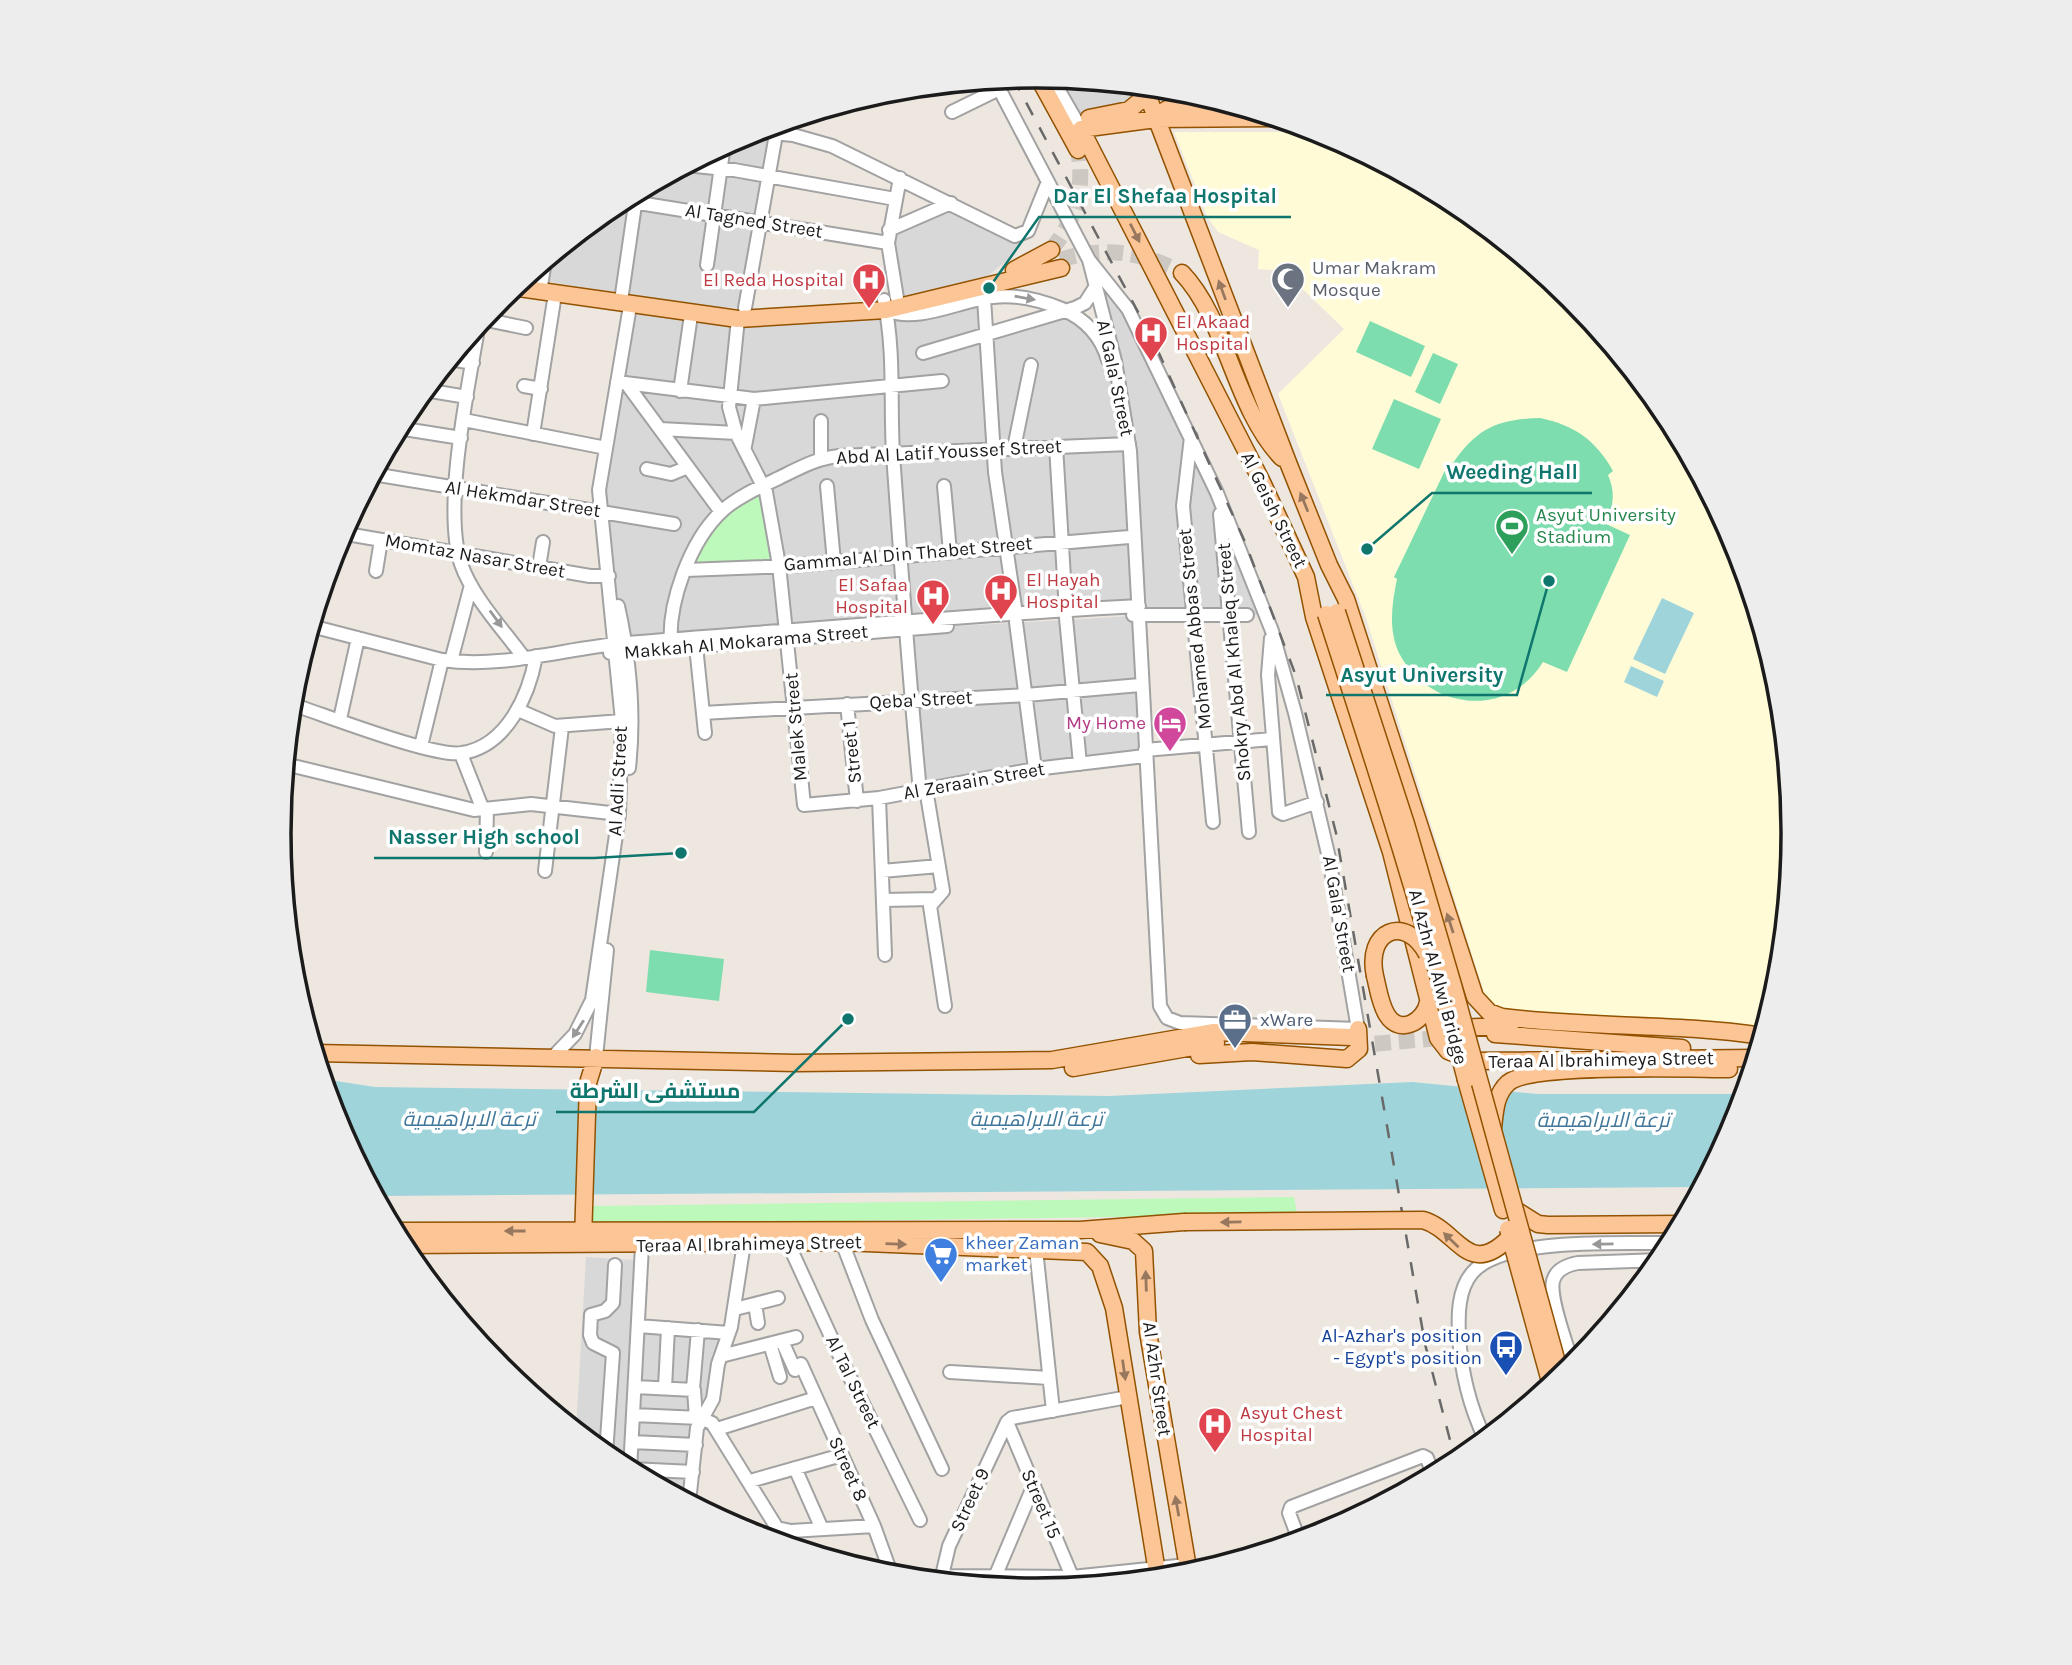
<svg xmlns="http://www.w3.org/2000/svg" width="2072" height="1665" font-family="Karla,Cairo,sans-serif">
<style>
.residential{fill:#d9d8d8}
.education{fill:#fffbd7}
.park{fill:#bdf9bb}
.pitch{fill:#7dddae}
.water{fill:#a0d4db}
.lines{fill:none;stroke-linecap:round;stroke-linejoin:round}
.major-tunnel{stroke:#cec8c2;stroke-width:16;stroke-dasharray:16 8;stroke-linecap:butt}
.minor-casing{stroke:#a2a2a2;stroke-width:16}
.major-casing{stroke:#925200;stroke-width:19}
.minor{stroke:#fff;stroke-width:12}
.major{stroke:#fcc596;stroke-width:16}
.rail{stroke:#696969;stroke-width:2.5;stroke-dasharray:14 14;stroke-linecap:butt}
.major-bridge-casing{stroke:#925200;stroke-width:19;stroke-linecap:butt}
.major-bridge{stroke:#fcc596;stroke-width:16}
.oneway{fill:#97785f}
.oneway2{fill:#989898}
.labels{text-anchor:middle;dominant-baseline:central;stroke-width:7;stroke-linejoin:round;paint-order:stroke}
.street-label{font-size:19px;fill:#1b1b1b;stroke:#fff}
.worship-label{font-size:19px;fill:#5b616d;stroke:#fff;text-anchor:start}
.health-label{font-size:19px;fill:#be3a42;stroke:#fff;text-anchor:start}
.leisure-label{font-size:19px;fill:#27864d;stroke:#fff;text-anchor:start}
.hotel-label{font-size:19px;fill:#b23c85;stroke:#fff;text-anchor:end}
.service-label{font-size:19px;fill:#4e5e75;stroke:#fff;text-anchor:start}
.shop-label{font-size:19px;fill:#366cbe;stroke:#fff;text-anchor:start}
.transit-label{font-size:19px;fill:#164399;stroke:#fff;text-anchor:end}
.water-label{font-size:21px;font-style:italic;fill:#42789b;stroke:#fff}
.rim{fill:none;stroke:#1b1b1b;stroke-width:3.5}
.leader{fill:none;stroke:#0f766e;stroke-width:2.5}
.callout-dot{fill:#0f766e;stroke:#fff;stroke-width:2.5}
.callout-label{font-size:21px;text-anchor:middle;font-weight:bold;fill:#0f766e;stroke:#fff;stroke-width:7;stroke-linejoin:round;paint-order:stroke}
</style>
<rect width="100%" height="100%" fill="#ede7e0"/>
<!-- residential -->
<path class="residential" d="M1052 77 1142 86 1140 101 1077 120Z
M777 124 745 308 713 307 523 278 616 203 747 133Z
M951 203 1021 239 1010 258 986 277 898 297 890 231Z
M1107 281 1191 438 1265 615 1140 614 1132 448 1096 289Z
M983 299 986 333 1064 311 1081 321 1107 363 1122 445 1132 606 626 642 600 511 631 306 732 320Z
M1132 616 1136 623 1144 756 920 790 907 629Z
M586 1257 636 1260 635 1329 723 1335 686 1500 615 1462 576 1430Z"/>
<!-- education -->
<path class="education" d="M1174 132H1322L1457 203 1572 297 1666 412 1736 543 1779 685 1793 833 1779 981 1765 1027 1507 1013 1487 1002 1366 618 1278 394 1344 329 1284 271 1258 269 1259 250 1218 232 1208 218Z"/>
<!-- park -->
<path class="park" d="M764 486 779 565 687 569 720 514Z
M1294 1197 1297 1214 593 1225V1206Z"/>
<!-- pitch -->
<path class="pitch" d="M1370 321 1425 346 1411 377 1356 352Z
M1433 353 1458 364 1440 404 1415 392Z
M1394 399 1441 419 1419 469 1372 449Z
M1540 418C1574 425 1596 440 1613 471L1608 475C1616 494 1613 505 1606 524L1630 535 1567 672 1543 662C1508 719 1429 711 1399 653 1388 629 1392 603 1397 579L1394 577 1449 462 1453 463C1477 428 1498 419 1540 418Z
M650 950 724 959 719 1001 646 992Z"/>
<!-- water -->
<path class="water" d="M1662 598 1694 613 1665 674 1633 659Z
M1631 666 1664 681 1657 697 1624 682Z
M323 1079 375 1087 1109 1096 1412 1082 1537 1094H1744L1735 1123 1701 1187 376 1196 336 1122Z"/>
<g class="lines">
<!-- major-tunnel -->
<path class="major-tunnel" d="M1051 250C1076 220 1085 188 1078 150
M1060 260C1103 246 1142 251 1182 273
M1351 1046 1449 1037"/>
<!-- minor casing -->
<g class="minor-casing">
<path id="minor" d="M1051 77 1081 129
M994 79 1089 260 1128 309 1217 493 1272 631 1295 713 1329 858 1358 1029 1180 1023 1167 1018 1160 1006 1130 451 1115 361 1089 260
M952 112 999 89
M752 131 793 135 832 146 1015 236 1028 231 1047 184
M686 165 734 170 895 199
M620 200 888 243
M889 230 951 203
M707 265 724 145
M540 292 545 261
M622 294 637 191
M897 298 888 243 900 178
M984 298 995 472 1016 614
M884 300C895 351 890 403 893 454 901 566 909 679 920 791
M745 308 778 123
M886 310C918 324 960 300 993 297 1017 294 1040 300 1062 309 1085 319 1101 336 1108 360
M482 319 526 328
M738 319 729 407 736 433 766 492 779 565 804 805 879 798 1035 769 1145 756
M479 323C469 384 442 506 461 564 473 598 503 629 524 658
M923 353 1075 308 1085 303 1094 289
M450 359 473 363
M617 382 754 399 942 381
M626 383 721 512
M524 386 541 389
M425 390 467 397
M680 391 691 315
M464 420 606 448
M398 428 461 438
M660 429 736 433
M533 434 555 294
M1191 437 1183 506 1213 822
M745 446 754 399
M1056 446 1066 611
M1014 448 1031 365
M821 459V421
M647 469 671 474 688 467
M373 474 674 524
M827 486 834 562
M944 486 950 552
M1220 514 1249 832
M341 533 590 576H609
M539 567 543 542
M686 570 789 566 1129 537
M376 571 381 540
M618 606C630 660 635 713 629 768
M1133 615H1247
M1066 618 1080 764
M1016 622 1035 769
M311 626 442 660C503 669 565 648 626 643 797 630 968 615 1139 606
M1271 638 1268 675 1279 812 1283 814 1317 802
M696 646 705 733
M671 648C667 604 690 540 723 510 739 496 760 487 779 478 799 468 817 458 839 456L1129 444
M610 653 947 626
M451 661 471 585
M291 704C325 715 435 758 462 753 507 746 529 695 536 656
M847 704 857 801
M518 710 555 726 622 721
M703 713 1026 695 1140 685
M340 719 358 638
M421 746 442 660
M1145 750 1272 739
M461 754 483 810
M285 764 474 810 531 804 619 814
M926 789 943 891 930 906 945 1006
M879 798 885 955
M486 852 487 809
M545 871 562 727
M882 871 939 866
M883 900 934 899
M553 1057 575 1034 592 1000 619 814 622 721 599 490 630 306
M596 1057 607 950
M842 1242 872 1320 942 1469
M788 1243 843 1363 920 1520
M1036 1249 1053 1411
M1644 1261 1647 1276
M755 1304 758 1323
M735 1309 778 1298
M638 1326 729 1333
M782 1341 795 1370
M770 1344 780 1377
M721 1356 796 1337
M801 1364 874 1526 892 1576
M1573 1366C1568 1347 1549 1299 1553 1281 1556 1269 1567 1265 1578 1263L1660 1260
M950 1372 1049 1378
M635 1387 694 1390 696 1418
M665 1388 668 1328
M693 1389 698 1330
M633 1415 700 1418 712 1423 777 1528 791 1531 874 1526
M1007 1422 1076 1586
M1007 1422 1012 1418 1128 1397
M717 1429 816 1398
M1485 1439C1469 1405 1461 1373 1459 1335 1458 1315 1458 1290 1472 1273 1503 1236 1625 1244 1671 1243
M632 1442 696 1445
M606 1454 613 1353 593 1343 590 1335 591 1315 605 1311 613 1303 615 1265
M795 1468 822 1529
M631 1469 693 1472
M630 1470 642 1246
M750 1481 842 1455
M689 1502 697 1428 713 1399 718 1364 731 1327 744 1243
M1299 1540 1289 1513 1291 1507 1423 1456 1427 1458 1433 1475
M941 1576 1072 1577 1187 1565
M995 1577 1033 1487
M941 1580 949 1546 1007 1422"/>
</g>
<!-- major casing -->
<g class="major-casing">
<path id="major" d="M1037 75 1078 150
M1144 86 1289 465 1329 565 1346 599 1475 997 1489 1012 1502 1017C1589 1028 1676 1023 1762 1036
M1089 118 1129 110 1147 95
M1278 118 1156 119 1081 129 1261 480 1306 577 1314 617 1391 852 1438 1038 1448 1051 1473 1061 1755 1058
M1156 119C1171 97 1207 104 1230 104
M1014 270 1051 250
M1182 273C1227 320 1234 408 1282 458
M512 287 738 319 886 310 1061 268
M1375 976C1378 988 1380 1004 1387 1015 1400 1036 1425 1021 1428 1002
M1452 1028 1510 1026
M1495 1034 1682 1048
M315 1053 796 1063 1052 1060 1214 1032 1351 1037
M1199 1055 1252 1052 1347 1059 1359 1049 1358 1029
M1073 1068 1216 1043
M1466 1080 1503 1210
M1493 1128C1495 1112 1495 1095 1508 1083 1531 1063 1690 1069 1729 1069
M1514 1209 1538 1224 1548 1225 1681 1224
M395 1231 1080 1230 1184 1222
M1100 1234 1133 1241 1144 1251 1148 1332 1189 1574
M583 1240 588 1083 596 1057
M402 1245 842 1242 1087 1252 1100 1266 1114 1308 1158 1578"/>
</g>
<!-- minor -->
<use href="#minor" class="minor"/>
<!-- major -->
<use href="#major" class="major"/>
<!-- rail -->
<path class="rail" d="M1013 78 1153 340 1245 542 1296 676 1336 833 1425 1344 1456 1463"/>
<!-- major-bridge casing -->
<g class="major-bridge-casing">
<path id="major-bridge" d="M1337 612 1406 824 1453 985 1561 1377
M1326 614C1376 768 1426 922 1466 1080
M1375 976C1365 931 1405 913 1427 954
M1184 1222 1423 1220C1458 1230 1468 1280 1510 1237
M1508 1229 1551 1385"/>
</g>
<!-- major-bridge -->
<use href="#major-bridge" class="major-bridge"/>
</g>
<!-- one-way arrows -->
<defs><path id="oneway-solid" d="M-6-.8H1V-3.2L6.5 0L1 3.2V.8H-6Z" transform="scale(1.75)"/></defs>
<g class="oneway">
<use href="#oneway-solid" transform="translate(1135 233) rotate(63)"/>
<use href="#oneway-solid" transform="translate(1222 290) rotate(-110)"/>
<use href="#oneway-solid" transform="translate(1304 502) rotate(-112)"/>
<use href="#oneway-solid" transform="translate(1450 923) rotate(-108)"/>
<use href="#oneway-solid" transform="translate(1231 1222) rotate(179)"/>
<use href="#oneway-solid" transform="translate(515 1231) rotate(180)"/>
<use href="#oneway-solid" transform="translate(1451 1240) rotate(-136)"/>
<use href="#oneway-solid" transform="translate(896 1244) rotate(2)"/>
<use href="#oneway-solid" transform="translate(1146 1281) rotate(-92)"/>
<use href="#oneway-solid" transform="translate(1124 1370) rotate(82)"/>
<use href="#oneway-solid" transform="translate(1177 1506) rotate(-100)"/>
</g>
<g class="oneway2">
<use href="#oneway-solid" transform="translate(1025 298) rotate(10)"/>
<use href="#oneway-solid" transform="translate(496 619) rotate(54)"/>
<use href="#oneway-solid" transform="translate(578 1029) rotate(123)"/>
<use href="#oneway-solid" transform="translate(1603 1244) rotate(179)"/>
</g>
<!-- icons -->
<defs>
<g id="mosque-pin" transform="scale(1.75)"><path d="M0 17L-7.5 6A9.5 9.5 0 1 1 7.5 6Z" fill="#6b7280" stroke="#fff"/><path d="M3.5-4.9A6 6 0 1 0 3.5 4.9A5 5 0 1 1 3.5-4.9Z" fill="#fff"/></g>
<g id="hospital-pin" transform="scale(1.75)"><path d="M0 17L-7.5 6A9.5 9.5 0 1 1 7.5 6Z" fill="#e0444e" stroke="#fff"/><path d="M-5-5h3v3.5h4V-5h3V5h-3V1.5h-4V5h-3Z" fill="#fff"/></g>
<g id="stadium-pin" transform="scale(1.75)"><path d="M0 17L-7.5 6A9.5 9.5 0 1 1 7.5 6Z" fill="#2e9e5b" stroke="#fff"/><path d="M0-5a6.5 5 0 1 0 0 10a6.5 5 0 1 0 0-10ZM-3.5-1.8h7v3.6h-7Z" fill="#fff"/></g>
<g id="hotel-pin" transform="scale(1.75)"><path d="M0 17L-7.5 6A9.5 9.5 0 1 1 7.5 6Z" fill="#d1479c" stroke="#fff"/><path d="M-6-4.5h1.5V1H6V5H4.5V3h-9V5H-6ZM-4 0a1.8 1.8 0 1 1 3.6 0ZM.5 0V-2.5h3Q6-2.5 6 0Z" fill="#fff"/></g>
<g id="office-pin" transform="scale(1.75)"><path d="M0 17L-7.5 6A9.5 9.5 0 1 1 7.5 6Z" fill="#5c6f8a" stroke="#fff"/><path d="M-6-3h4V-5.5h4V-3h4V5H-6ZM-1-4.5V-3h2v-1.5ZM-6 0V1H6V0Z" fill="#fff"/></g>
<g id="supermarket-pin" transform="scale(1.75)"><path d="M0 17L-7.5 6A9.5 9.5 0 1 1 7.5 6Z" fill="#3f7fe0" stroke="#fff"/><path d="M-6-5.5h2.5l.6 2H6L4.5 2H-2.5L-4.4-4H-6ZM-1.5 3.2a1.3 1.3 0 1 0 .1 0ZM3 3.2a1.3 1.3 0 1 0 .1 0Z" fill="#fff"/></g>
<g id="bus-pin" transform="scale(1.75)"><path d="M0 17L-7.5 6A9.5 9.5 0 1 1 7.5 6Z" fill="#1a4fb4" stroke="#fff"/><path d="M-5-6H5V4H4V6H2V4H-2V6H-4V4H-5ZM-3.5-4V0h7V-4ZM-3.5 1.2v1.5H-2V1.2ZM2 1.2v1.5H3.5V1.2Z" fill="#fff"/></g>
</defs>
<g fill-rule="evenodd">
<use href="#mosque-pin" x="1288" y="279"/>
<use href="#hospital-pin" x="869" y="280"/>
<use href="#hospital-pin" x="1151" y="333"/>
<use href="#stadium-pin" x="1512" y="526"/>
<use href="#hospital-pin" x="1001" y="591"/>
<use href="#hospital-pin" x="933" y="596"/>
<use href="#hotel-pin" x="1170" y="723"/>
<use href="#office-pin" x="1235" y="1020"/>
<use href="#supermarket-pin" x="941" y="1254"/>
<use href="#bus-pin" x="1506" y="1347"/>
<use href="#hospital-pin" x="1215" y="1424"/>
</g>
<g class="labels">
<!-- street labels -->
<g class="street-label">
<text transform="translate(754 221) rotate(9)">Al Tagned Street</text>
<text transform="translate(1115 378) rotate(78)">Al Gala' Street</text>
<text transform="translate(949 452) rotate(-3)">Abd Al Latif Youssef Street</text>
<text transform="translate(523 499) rotate(9)">Al Hekmdar Street</text>
<text transform="translate(1274 510) rotate(64)">Al Geish Street</text>
<text transform="translate(908 554) rotate(-5)">Gammal Al Din Thabet Street</text>
<text transform="translate(475 556) rotate(10)">Momtaz Nasar Street</text>
<text transform="translate(1195 629) rotate(-96)">Mohamed Abbas Street</text>
<text transform="translate(746 642) rotate(-5)">Makkah Al Mokarama Street</text>
<text transform="translate(1234 662) rotate(-95)">Shokry Abd Al Khaleq Street</text>
<text transform="translate(921 700) rotate(-3)">Qeba' Street</text>
<text transform="translate(796 727) rotate(-95)">Malek Street</text>
<text transform="translate(852 752) rotate(-96)">Street 1</text>
<text transform="translate(618 781) rotate(-87)">Al Adli Street</text>
<text transform="translate(974 781) rotate(-10)">Al Zeraain Street</text>
<text transform="translate(1339 914) rotate(80)">Al Gala' Street</text>
<text transform="translate(1438 977) rotate(75)">Al Azhr Al Alwi Bridge</text>
<text transform="translate(1601 1060) rotate(-1)">Teraa Al Ibrahimeya Street</text>
<text transform="translate(749 1244) rotate(-1)">Teraa Al Ibrahimeya Street</text>
<text transform="translate(1157 1379) rotate(82)">Al Azhr Street</text>
<text transform="translate(853 1382) rotate(64)">Al Tal Street</text>
<text transform="translate(848 1469) rotate(66)">Street 8</text>
<text transform="translate(970 1500) rotate(-65)">Street 9</text>
<text transform="translate(1041 1504) rotate(67)">Street 15</text>
</g>
<!-- worship labels -->
<g class="worship-label">
<text x="1312" y="268">Umar Makram<tspan x="1312" dy="22">Mosque</tspan></text>
</g>
<!-- health labels -->
<g class="health-label">
<text x="844" y="280" text-anchor="end">El Reda Hospital</text>
<text x="1176" y="322">El Akaad<tspan x="1176" dy="22">Hospital</tspan></text>
<text x="1026" y="580">El Hayah<tspan x="1026" dy="22">Hospital</tspan></text>
<text x="908" y="585" text-anchor="end">El Safaa<tspan x="908" dy="22">Hospital</tspan></text>
<text x="1240" y="1413">Asyut Chest<tspan x="1240" dy="22">Hospital</tspan></text>
</g>
<!-- leisure labels -->
<g class="leisure-label">
<text x="1536" y="515">Asyut University<tspan x="1536" dy="22">Stadium</tspan></text>
</g>
<!-- hotel labels -->
<g class="hotel-label">
<text x="1146" y="723">My Home</text>
</g>
<!-- service labels -->
<g class="service-label">
<text x="1260" y="1020">xWare</text>
</g>
<!-- shop labels -->
<g class="shop-label">
<text x="965" y="1243">kheer Zaman<tspan x="965" dy="22">market</tspan></text>
</g>
<!-- transit labels -->
<g class="transit-label">
<text x="1482" y="1336">Al-Azhar's position<tspan x="1482" dy="22">- Egypt's position</tspan></text>
</g>
<!-- water labels -->
<g class="water-label">
<text x="469" y="1119">ترعة الابراهيمية</text>
<text x="1036" y="1119">ترعة الابراهيمية</text>
<text x="1603" y="1120">ترعة الابراهيمية</text>
</g>
</g>
<!-- crop -->
<path d="M0 0H2072V1665H0ZM291 833a745 745 0 1 1 1490 0a745 745 0 1 1-1490 0Z" fill="#ededed" fill-rule="evenodd"/>
<path class="rim" d="M291 833a745 745 0 1 1 1490 0a745 745 0 1 1-1490 0Z"/>
<!-- callouts -->
<path class="leader" d="M989 288L1039 217H1291M1367 549L1432 493H1592M1549 581L1517 695H1326M681 853L594 858H374M848 1019L754 1112H556"/>
<g class="callout-dot">
<circle cx="989" cy="288" r="7"/>
<circle cx="1367" cy="549" r="7"/>
<circle cx="1549" cy="581" r="7"/>
<circle cx="681" cy="853" r="7"/>
<circle cx="848" cy="1019" r="7"/>
</g>
<g class="callout-label">
<text x="1165" y="203">Dar El Shefaa Hospital</text>
<text x="1512" y="479">Weeding Hall</text>
<text x="1422" y="682">Asyut University</text>
<text x="484" y="844">Nasser High school</text>
<text x="655" y="1098">مستشفى الشرطة</text>
</g>
</svg>
